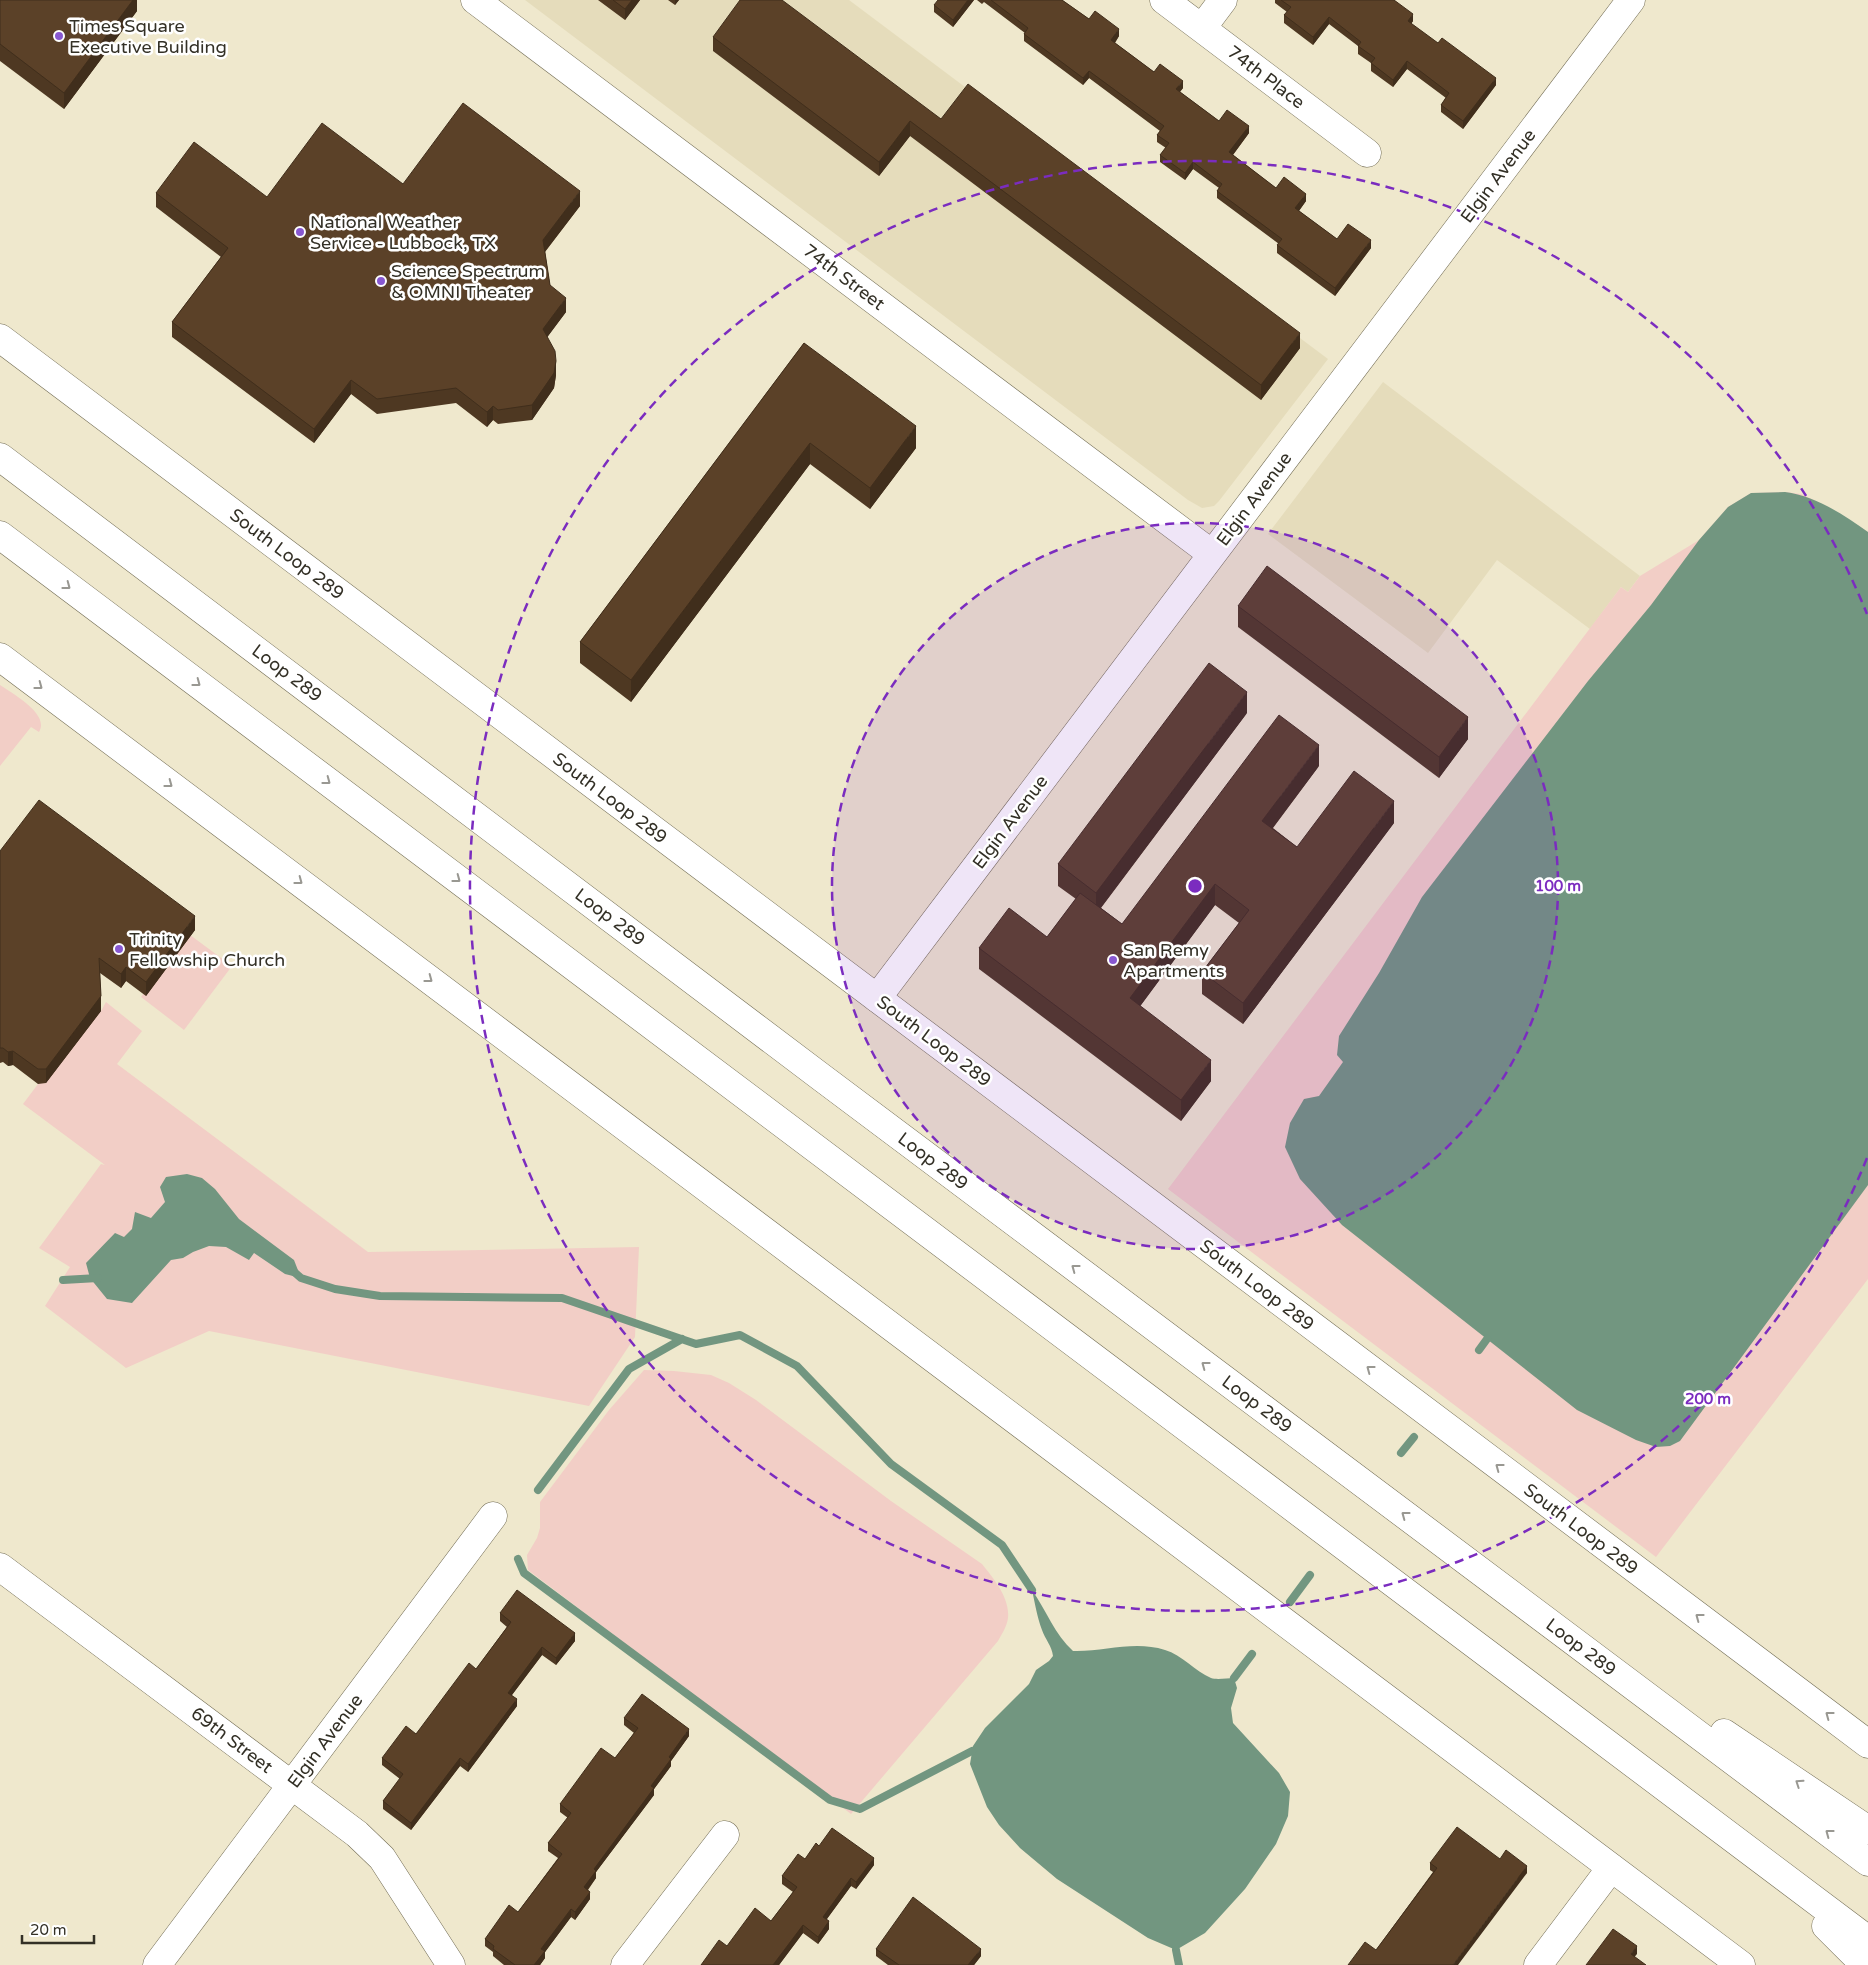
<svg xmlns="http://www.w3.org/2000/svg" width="1868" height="1965" font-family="'Varela Round',sans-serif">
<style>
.built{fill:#e5dcbb}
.green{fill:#f2cec6}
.water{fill:#729680}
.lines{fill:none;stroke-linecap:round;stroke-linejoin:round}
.stream{stroke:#729680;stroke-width:8}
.minor-casing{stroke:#726c54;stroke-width:29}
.major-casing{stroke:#726c54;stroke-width:29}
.highway-casing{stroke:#726c54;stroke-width:29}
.minor{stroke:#fff;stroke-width:28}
.major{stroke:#fff;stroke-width:28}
.highway{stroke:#fff;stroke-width:28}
.wall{fill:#4e3822}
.shaded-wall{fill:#402e1c}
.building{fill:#5b4128;stroke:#402e1c}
.oneway{stroke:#999892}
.ring{fill:none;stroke:#7b2cbf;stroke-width:2.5;stroke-dasharray:9 6}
.poi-dot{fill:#8858d1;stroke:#fff;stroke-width:2}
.labels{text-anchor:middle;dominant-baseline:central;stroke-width:5;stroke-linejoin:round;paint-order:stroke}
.poi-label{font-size:18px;fill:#333026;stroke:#fff;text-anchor:start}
.street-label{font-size:18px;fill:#333026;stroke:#fff}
.centre{fill:#7b2cbf;stroke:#fff;stroke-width:2.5}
.ring-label{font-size:15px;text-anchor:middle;font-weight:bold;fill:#7b2cbf;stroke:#fff;stroke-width:5;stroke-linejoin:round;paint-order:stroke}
</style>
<rect width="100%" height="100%" fill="#efe8cd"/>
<!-- built -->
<path class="built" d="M525 0H849L1328 359 1219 501 1214 506 1202 508 1188 500Z
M1383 382 1640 576 1628 592 1621 587 1590 629 1497 560 1428 653 1268 534Z"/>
<!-- green -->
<path class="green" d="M1785 492 1801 494 1816 501 1802 520 1839 547 1856 524 1868 532V1279L1656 1557 1168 1189 1621 587 1628 592 1640 576 1699 540 1728 507 1751 493Z
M0 685C13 694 50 714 39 732L31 727 0 766Z
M182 929 232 966 184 1030 141 997 157 976Z
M106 1002 142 1031 117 1064 368 1252 639 1247 635 1337 589 1406 209 1331 126 1368 45 1306 70 1267 39 1248 101 1164 105 1165 23 1104 38 1084 101 1011Z
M644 1370 674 1371 711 1375 729 1383 756 1400 891 1501 982 1564C994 1579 1010 1598 1008 1618 1007 1626 1002 1634 998 1641L851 1814 528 1570 527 1555 537 1538 540 1528V1502L609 1410Z"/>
<!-- water -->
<path class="water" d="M1785 492C1815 496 1843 514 1868 532V1185L1680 1441 1670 1446 1656 1447 1636 1440 1577 1410 1342 1225 1300 1179 1285 1147 1290 1123 1304 1099 1319 1096 1343 1062 1337 1055 1339 1036 1379 973 1422 897 1588 681 1651 605 1699 540 1728 507 1751 493Z
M187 1174 202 1178 215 1189 239 1219 294 1260 301 1278 285 1274 254 1253 249 1260 226 1247 209 1246 193 1252 183 1258 171 1260 132 1303 107 1299 90 1278 86 1263 115 1233 124 1237 132 1229 135 1212 151 1218 165 1202 160 1187 166 1177Z
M1032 1590C1046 1610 1055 1635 1073 1651 1104 1652 1134 1640 1165 1650 1182 1655 1195 1671 1211 1678 1217 1680 1227 1678 1234 1678L1237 1688 1231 1708 1233 1723 1279 1773 1290 1792 1288 1816 1276 1844 1245 1889 1205 1933 1176 1950 1148 1938 1057 1879 1020 1848 999 1825 987 1807 970 1764 973 1746 985 1728 1029 1684 1036 1670 1049 1661 1053 1656C1052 1646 1045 1639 1042 1630 1037 1617 1035 1603 1032 1590Z"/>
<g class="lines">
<!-- stream -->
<path class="stream" d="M293 1271 301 1278 335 1289 380 1296 562 1298 696 1344 740 1335 797 1366 891 1464 1002 1545 1032 1590
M63 1280 98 1278
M1479 1350 1487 1339
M1401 1453 1414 1437
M538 1490 629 1369 682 1339
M518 1559 524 1573 830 1800 860 1809 972 1751
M1290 1602 1310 1575
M1234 1678 1252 1654
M1176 1950 1179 1965"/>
<!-- minor casing -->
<g class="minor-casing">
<path id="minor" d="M475 0 1212 554
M1164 0 1367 153
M1202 28 1223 0
M877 998 1631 0
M0 1567 357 1834 382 1858 451 1965
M157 1965 493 1516
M625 1965 725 1835
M1538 1965 1611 1868"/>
</g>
<!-- major casing -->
<g class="major-casing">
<path id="major" d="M0 338 1868 1744
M0 657 1741 1965"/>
</g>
<!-- highway casing -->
<g class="highway-casing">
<path id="highway" d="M0 457 821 1077 1868 1862
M0 535 1868 1940
M1724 1733 1868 1830
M1826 1926 1865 1965"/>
</g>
<!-- minor -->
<use href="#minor" class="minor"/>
<!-- major -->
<use href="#major" class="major"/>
<!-- highway -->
<use href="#highway" class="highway"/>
</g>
<!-- wall -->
<path class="wall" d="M0 0H137V11L64 109 0 61Z
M598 0H640L625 20Z
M668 0H679L675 5Z
M974 0 953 27 934 12V5Z
M977 0H1062L1089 19 1119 36 1115 43 1154 72 1183 88 1180 92 1219 121 1249 133 1233 155 1276 188 1306 201 1299 211 1337 239 1371 248 1335 296 1277 253V245L1279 244 1217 198V191L1219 188 1193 169 1185 180 1160 162V155L1166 148 1157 142V135L1160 131 1089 78 1083 85 1024 41V34L1025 33 984 2 982 4Z
M1275 0H1394L1413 21 1411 24 1496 85 1463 129 1441 112V105L1446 98 1407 69 1393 87 1371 71V63L1358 54V46L1329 24 1313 45 1284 23V15L1287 12 1275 3Z
M713 37 941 119 1300 348 1261 400 910 136 879 176 713 51Z
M403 184 580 206 545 252 550 285 566 312 547 337 556 375 554 388 532 420 498 424 493 420 487 427 456 403 377 414 351 394 314 443 172 337V322L221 257 156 207V193L267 197Z
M804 343 916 448 870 509 810 464 631 702 580 663V642Z
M1238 606 1468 739 1439 778 1238 627Z
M1247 713 1101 908 1122 924 1319 766 1273 828 1297 847 1394 823 1243 1024 1202 994V972L1239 923 1215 905 1140 1006 1211 1081 1181 1121 979 969V948L1047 937 1076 899 1058 886V864Z
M0 851 195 930 146 996 126 981 121 988 100 973 101 1011 46 1083 38 1084 13 1065 8 1066 3 1062 0 1063Z
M500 1613 575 1641 556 1665 542 1655 512 1695 517 1706 468 1772 460 1766 411 1830 383 1809V1801L400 1779 382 1765V1758L416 1734 476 1669 507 1627 500 1621Z
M624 1718 689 1736 671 1761V1766L654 1789V1795L596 1872V1878L588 1890 590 1899 575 1920 571 1917 545 1952V1958L540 1965H504L493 1956V1952L485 1946V1939L518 1912 558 1858 548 1851V1843L568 1818 560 1812V1804L615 1758 634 1733 624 1725Z
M819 1846 874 1865 856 1889 851 1886 827 1919 829 1929 818 1944 803 1933 779 1965H701L727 1946 771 1921 793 1892 782 1884V1876L805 1859Z
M1500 1859 1527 1873 1376 1950 1433 1872 1430 1870V1863Z
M876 1949 981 1956 974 1965H888L876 1956Z"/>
<!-- shaded-wall -->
<path class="shaded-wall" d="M133 0H137V11L64 109V93Z
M632 0H640L625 20V9Z
M675 0H679L675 5Z
M968 0H974L953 27V20Z
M1413 14V21L1408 28V21Z
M1329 17V24L1313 45V37Z
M1119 29V36L1111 48V40Z
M1407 61V69L1393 87V80Z
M1089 71V78L1083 85V78Z
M1496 78V85L1463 129V121Z
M1183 81V88L1176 96V89Z
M910 121V136L879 176V162Z
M1249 126V133L1229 160V152Z
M1193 162V169L1185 180V173Z
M580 191V206L543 254V240Z
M1306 194V201L1295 216V208Z
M1371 240V248L1335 296V288Z
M566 298V312L543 343V329Z
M1300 333V348L1261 400V385Z
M556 361V375L554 388 532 420V405Z
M351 380V394L314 443V429Z
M493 406V420L487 427V412Z
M916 426V448L870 509V488Z
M810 443V464L631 702V680Z
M1247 692V713L1096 914V893Z
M1468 717V739L1439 778V757Z
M1319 745V766L1262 842V821Z
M1394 801V823L1243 1024V1003Z
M1215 884V905L1130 1020V998Z
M195 916V930L146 996V982Z
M126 967V981L121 988V974Z
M101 996V1011L46 1083V1069Z
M13 1051V1065L8 1066V1052Z
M1211 1060V1081L1181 1121V1100Z
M575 1633V1641L556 1665V1658Z
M542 1647V1655L508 1700V1693Z
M517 1699V1706L468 1772V1764Z
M689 1729V1736L671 1761V1766L654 1789V1795L596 1872V1878L584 1894V1887L594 1869 651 1786 669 1757Z
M460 1758V1766L411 1830V1823Z
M874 1858V1865L856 1889V1882Z
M1527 1866V1873L1458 1965H1453Z
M851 1878V1886L823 1924V1917Z
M590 1892V1899L575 1920V1912Z
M571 1909V1917L545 1952V1958L540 1965H534L541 1949Z
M829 1921V1929L818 1944V1937Z
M803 1925V1933L779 1965H773Z
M1637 1946V1954L1631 1961V1954Z
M981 1949V1956L974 1965H968Z"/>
<!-- building -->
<path class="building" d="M0 0H133L64 93 0 44Z
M613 0H632L625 9Z
M740 0H782L941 119 968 84 1300 333 1261 385 910 121 879 162 713 37Z
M938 0H968L953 20 934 5Z
M991 0H1062L1089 19 1095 11 1119 29 1111 40 1154 72 1160 64 1183 81 1176 89 1219 121 1227 110 1249 126 1229 152 1276 188 1284 177 1306 194 1295 208 1337 239 1348 224 1371 240 1335 288 1277 245 1282 239 1217 191 1222 184 1193 162 1185 173 1160 155 1169 143 1157 135 1164 126 1089 71 1083 78 1024 34 1028 28Z
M1281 0H1394L1413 14 1408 21 1438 43 1442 38 1496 78 1463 121 1441 105 1449 93 1407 61 1393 80 1371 63 1375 58 1358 46 1361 42 1329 17 1313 37 1284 15 1291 7Z
M463 103 580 191 543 240 550 285 566 298 543 329 555 351 556 361 554 373 532 405 498 410 493 406 487 412 456 388 377 399 351 380 314 429 172 322 228 248 156 193 194 142 267 197 322 123 403 184Z
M804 343 916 426 870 488 810 443 631 680 580 642Z
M1267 566 1468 717 1439 757 1238 606Z
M1209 663 1247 692 1096 893 1058 864Z
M1279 715 1319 745 1262 821 1297 847 1354 771 1394 801 1243 1003 1202 972 1249 910 1215 884 1130 998 1211 1060 1181 1100 979 948 1009 908 1047 937 1080 893 1122 924Z
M39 800 195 916 146 982 126 967 121 974 99 958 101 996 46 1069H38L13 1051 8 1052 3 1048H0V851Z
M517 1590 575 1633 556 1658 542 1647 508 1693 517 1699 468 1764 460 1758 411 1823 383 1801 403 1774 382 1758 406 1726 416 1734 469 1663 476 1669 511 1622 500 1613Z
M642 1694 689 1729 669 1757 671 1759 651 1786 654 1788 594 1869 596 1871 584 1887 590 1892 575 1912 571 1909 541 1949 545 1951 534 1965H515L493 1949 494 1946 485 1939 509 1905 518 1912 562 1854 548 1843 571 1813 560 1804 601 1748 615 1758 638 1728 624 1718Z
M1457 1827 1500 1859 1506 1850 1527 1866 1453 1965H1348L1365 1942 1376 1950 1437 1868 1430 1863Z
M832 1828 874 1858 856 1882 851 1878 823 1917 829 1921 818 1937 803 1925 773 1965H701L719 1940 727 1946 755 1908 771 1921 797 1887 782 1876 798 1854 805 1859 816 1843 819 1846Z
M913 1897 981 1949 968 1965H899L876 1949Z
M1613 1929 1637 1946 1631 1954 1646 1965H1586Z"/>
<!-- one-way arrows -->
<defs><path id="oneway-chevron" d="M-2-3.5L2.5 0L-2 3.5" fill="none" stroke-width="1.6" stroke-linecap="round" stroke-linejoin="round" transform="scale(1.25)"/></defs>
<g class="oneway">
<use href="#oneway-chevron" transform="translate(67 586) rotate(37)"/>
<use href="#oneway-chevron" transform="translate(197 683) rotate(37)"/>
<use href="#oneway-chevron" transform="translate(39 686) rotate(37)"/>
<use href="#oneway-chevron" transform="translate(327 781) rotate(37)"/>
<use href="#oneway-chevron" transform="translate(169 784) rotate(37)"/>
<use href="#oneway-chevron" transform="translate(457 879) rotate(37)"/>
<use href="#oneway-chevron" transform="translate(299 881) rotate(37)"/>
<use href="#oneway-chevron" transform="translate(429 979) rotate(37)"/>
<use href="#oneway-chevron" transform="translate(1075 1268) rotate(-143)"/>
<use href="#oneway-chevron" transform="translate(1205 1365) rotate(-143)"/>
<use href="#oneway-chevron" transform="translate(1370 1369) rotate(-143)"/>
<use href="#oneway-chevron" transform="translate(1499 1467) rotate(-143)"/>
<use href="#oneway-chevron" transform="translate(1405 1515) rotate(-143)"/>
<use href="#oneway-chevron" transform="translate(1699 1617) rotate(-143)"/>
<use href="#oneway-chevron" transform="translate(1829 1715) rotate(-143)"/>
<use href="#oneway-chevron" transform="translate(1799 1783) rotate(-146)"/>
<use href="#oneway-chevron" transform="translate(1829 1833) rotate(-143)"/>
</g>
<!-- distance rings -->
<circle cx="1195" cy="886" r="363" fill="#7b2cbf" fill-opacity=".12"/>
<g class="ring">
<circle cx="1195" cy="886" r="363"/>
<path d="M1867 1158A725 725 0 1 1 1867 614"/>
</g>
<!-- markers -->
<g class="poi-dot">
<circle cx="59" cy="36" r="5"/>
<circle cx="300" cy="232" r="5"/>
<circle cx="381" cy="281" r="5"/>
<circle cx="119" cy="949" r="5"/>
<circle cx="1113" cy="960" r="5"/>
</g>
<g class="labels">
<!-- poi labels -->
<g class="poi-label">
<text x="69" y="26">Times Square<tspan x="69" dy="21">Executive Building</tspan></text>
<text x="310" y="222">National Weather<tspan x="310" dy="21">Service - Lubbock, TX</tspan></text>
<text x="391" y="271">Science Spectrum<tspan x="391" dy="21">&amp; OMNI Theater</tspan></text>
<text x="129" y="939">Trinity<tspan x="129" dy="21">Fellowship Church</tspan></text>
<text x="1123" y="950">San Remy<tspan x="1123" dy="21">Apartments</tspan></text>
</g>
<!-- street labels -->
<g class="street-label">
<text transform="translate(1266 77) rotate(37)">74th Place</text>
<text transform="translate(1498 176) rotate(-53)">Elgin Avenue</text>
<text transform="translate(844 277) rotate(37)">74th Street</text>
<text transform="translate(1254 499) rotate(-53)">Elgin Avenue</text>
<text transform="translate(287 554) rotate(37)">South Loop 289</text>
<text transform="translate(287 673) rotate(37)">Loop 289</text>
<text transform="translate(610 798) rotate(37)">South Loop 289</text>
<text transform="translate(1010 822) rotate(-53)">Elgin Avenue</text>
<text transform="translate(610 917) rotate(37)">Loop 289</text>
<text transform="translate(934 1041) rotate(37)">South Loop 289</text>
<text transform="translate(933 1161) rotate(37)">Loop 289</text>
<text transform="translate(1257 1285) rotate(37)">South Loop 289</text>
<text transform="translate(1257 1404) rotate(37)">Loop 289</text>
<text transform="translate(1581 1529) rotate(37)">South Loop 289</text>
<text transform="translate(1581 1647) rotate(37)">Loop 289</text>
<text transform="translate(232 1740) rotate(37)">69th Street</text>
<text transform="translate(325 1741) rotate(-53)">Elgin Avenue</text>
</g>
</g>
<circle cx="1195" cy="886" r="8" class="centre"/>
<g class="ring-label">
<text x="1558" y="891">100 m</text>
<text x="1708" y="1404">200 m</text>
</g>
<!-- scale -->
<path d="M22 1935v8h72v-8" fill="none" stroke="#333026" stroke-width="2.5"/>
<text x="30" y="1935" font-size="15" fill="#333026" stroke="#ffffff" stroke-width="4" paint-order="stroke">20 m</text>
</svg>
